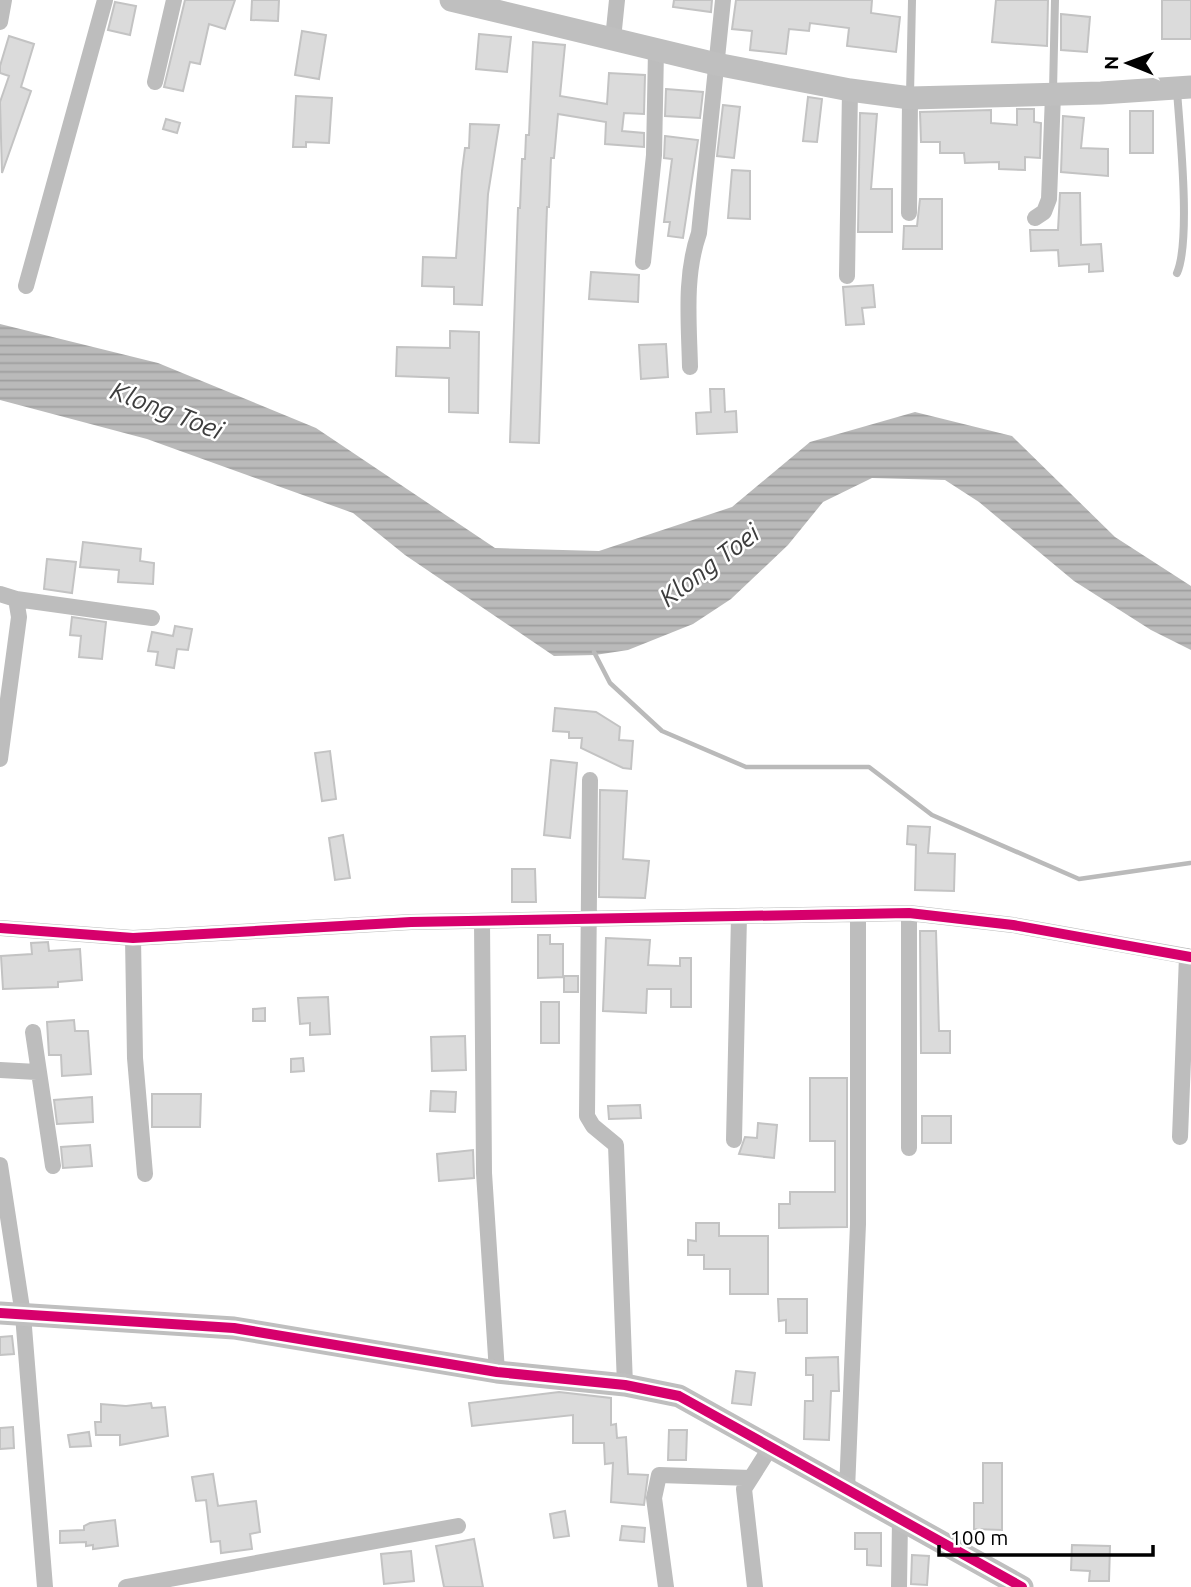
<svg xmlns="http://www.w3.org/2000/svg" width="1191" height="1587" font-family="Ubuntu,sans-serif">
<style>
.water{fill:url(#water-rules)}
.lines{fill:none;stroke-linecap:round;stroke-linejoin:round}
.stream{stroke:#bababa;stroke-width:4.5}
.building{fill:#dbdbdb;stroke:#c3c3c3;stroke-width:2}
.lane{stroke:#bdbdbd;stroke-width:8}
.street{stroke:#bdbdbd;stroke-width:16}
.secondary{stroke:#bfbfbf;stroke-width:23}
.cycleway-casing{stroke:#fff;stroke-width:15}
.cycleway{stroke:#d6006c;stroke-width:10}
.labels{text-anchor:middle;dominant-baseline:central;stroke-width:5;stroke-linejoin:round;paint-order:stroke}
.water-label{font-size:26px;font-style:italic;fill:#3d3d3d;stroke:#fff}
</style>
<defs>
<pattern id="water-rules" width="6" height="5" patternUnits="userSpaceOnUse" patternTransform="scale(1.75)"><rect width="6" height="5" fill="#bababa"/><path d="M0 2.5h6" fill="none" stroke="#9e9e9e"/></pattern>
</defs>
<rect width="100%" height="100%" fill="#fff"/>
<!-- water -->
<path class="water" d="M0 324 158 363 316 428 495 548 599 551 732 507 810 442 915 412 1012 436 1115 537 1191 586V650L1151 630 1074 581 979 502 945 480 872 478 823 502 788 545 731 599 693 624 628 650 595 655 554 656 405 555 353 513 147 439 0 400Z"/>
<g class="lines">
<!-- stream -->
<path class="stream" d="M594 652 610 683 662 731 746 767H869L932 815 1079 879 1190 863"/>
</g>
<!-- building -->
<path class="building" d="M185 0H235L225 29 209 24 200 64 190 62 183 91 164 87Z
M252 0H279L278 21 251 20Z
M674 0H712L711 12 673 7Z
M736 0H872L871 13 900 17 896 52 847 46 849 28 810 23 809 31 789 29 786 54 750 50 752 31 732 29Z
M996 0H1048L1047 46 992 42Z
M1162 0H1191V39H1162Z
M115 2 136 6 130 35 108 30Z
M1061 14 1090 17 1087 52 1061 50Z
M302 31 326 35 319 79 295 75Z
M479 34 511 37 507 72 476 69Z
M9 36 34 44 21 87 31 91 2 173 0 102 9 76 0 73V66Z
M533 42 565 45 560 96 607 104 609 73 645 75 644 114 624 113 622 131 644 133V147L605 144 606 122 558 114 554 158H551L549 207H547L539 443 510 442 518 208H520L522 159H525L526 135H529Z
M666 89 703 92 700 118 665 116Z
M296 96 332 98 329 143 306 142V147H293Z
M808 97 822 99 817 142 803 141Z
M723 105 740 107 734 158 717 156Z
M1017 109H1034V122L1041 123 1040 158 1025 157V170L999 169V162L965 163 964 153H940V142H921L920 112 991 110V123L1017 125Z
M1130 111H1153V153H1130Z
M860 113 877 114 871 189H892V232H858Z
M1063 116 1084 118 1081 148 1108 149V176L1061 172Z
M166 119 180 123 177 133 163 129Z
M470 124 499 125 488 194 482 305 454 304V287L422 286 423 257 456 258 462 171 465 148H469Z
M665 136 698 140 683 238 668 236 670 222H664L672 159 664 158Z
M732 170 750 171V219L728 218Z
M1060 193H1080L1081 245 1101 244 1103 271 1089 272V264L1059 266 1058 250 1031 251 1030 230H1058Z
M920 199H942V249H903L904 226H917Z
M591 272 639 275 638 302 589 299Z
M873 285 875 307 862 308 864 324 846 325 843 287Z
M450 331 479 332 478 413 449 412V378L396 376 397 347 450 348Z
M666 344 668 377 641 379 639 345Z
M710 389H724L725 412 736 411 737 432 697 434 696 413 711 412Z
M83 542 141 549 140 561 154 563 153 584 118 582 119 570 80 567Z
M47 559 76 562 72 593 44 589Z
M72 617 106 622 102 659 79 657 81 636 70 635Z
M175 626 192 629 188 650 177 649 174 668 156 665 158 652 148 651 152 632 173 636Z
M555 708 596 712 620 727 619 740 633 741 631 769 623 768 581 748 582 738H569V732L553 731Z
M330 751 336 799 322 801 315 753Z
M551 760 577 763 570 838 544 835Z
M600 790 627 791 623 859 649 861 645 898 599 897Z
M908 826 930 827 928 853 955 854 954 891 915 890 916 845 907 844Z
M343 835 350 878 335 880 329 838Z
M512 869H535L536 902H512Z
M920 931H936L939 1031H950V1053H921Z
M538 935H550V944H563V977L538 978Z
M606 938 650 940 648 965 680 966V958H691V1007H671V989H647L646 1013 603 1011Z
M48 942 49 951 80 949 82 980 58 982V987L3 989 1 956 32 954 31 943Z
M564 976H578V992H564Z
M328 997 330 1034 310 1035V1023L300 1024 298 998Z
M541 1002H559V1043H541Z
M265 1008V1021H253V1009Z
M74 1020 75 1031H88L91 1074 62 1076 61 1055H49L47 1022Z
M465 1036 466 1070 432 1071 431 1037Z
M303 1058 304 1071 291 1072V1059Z
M810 1078H847V1227L779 1228V1204H790V1192H835V1141H810Z
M431 1091 456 1092 455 1112 430 1111Z
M152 1094H201L200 1127H152Z
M92 1097 93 1122 57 1124 54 1100Z
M640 1105 641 1118 609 1119 608 1106Z
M922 1116H951V1143H922Z
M758 1123 777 1125 774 1158 739 1154 745 1137 757 1138Z
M90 1145 92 1166 63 1168 61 1147Z
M473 1150 474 1178 439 1181 437 1154Z
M696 1223H719V1236H768V1294H730V1269H704V1255H688V1240L696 1241Z
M778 1299H807V1333H786V1320L779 1321Z
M12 1336 14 1354 0 1355V1337Z
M838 1357 839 1391H831L829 1440 804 1439 805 1401H813V1375H806V1358Z
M736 1371 755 1373 751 1405 732 1403Z
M559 1392 611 1398V1425L616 1424 617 1438 626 1437 628 1474 648 1475 644 1505 611 1502 613 1463 605 1464 604 1443H573V1415L472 1426 469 1403Z
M151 1403 152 1408 165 1407 168 1436 120 1445V1435H96L95 1422H101V1404L126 1406Z
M13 1427 14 1448 0 1449V1428Z
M669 1430H687L686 1460H668Z
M89 1432 91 1446 70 1447 68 1435Z
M983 1463H1002V1530L974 1529V1503H983Z
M213 1474 218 1506 256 1501 260 1532 250 1534 252 1549 221 1553 220 1541 211 1542 206 1500 196 1501 192 1477Z
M565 1511 569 1536 554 1538 550 1514Z
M115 1520 118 1546 93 1549V1545L86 1546V1542L60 1543V1531L84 1530V1526L90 1523Z
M622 1526 645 1528 644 1542 620 1540Z
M855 1533H881V1566L867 1565V1549H855Z
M474 1539 483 1587H444L436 1546Z
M1072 1545 1110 1546 1109 1581H1089L1090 1571 1071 1570Z
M411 1551 414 1581 384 1584 381 1554Z
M912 1555 929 1556 927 1585 911 1584Z"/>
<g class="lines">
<!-- lane -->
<path class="lane" d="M1053 91 1055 0
M1177 91C1180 133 1191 241 1177 273
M910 95 912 0"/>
<!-- street -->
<path class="street" d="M0 22 4 0
M613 39 617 0
M155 82 174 0
M909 213 910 98
M1035 218 1044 212 1049 199 1053 95
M643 262 654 155 656 50
M847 276 850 90
M26 286 105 0
M690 367C689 322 684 276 699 233L723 0
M0 594 16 599 19 617 0 759
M16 599 152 618
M590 780 587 1116 593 1126 616 1145 625 1385
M909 913V1148
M482 921 484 1173 497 1372
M0 928 133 938 411 922 909 913 1013 925 1191 957
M133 938 135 1058 145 1174
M33 1032 53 1166
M0 1070 37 1072
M1180 1137 1187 956
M734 1140 739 916
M0 1165 23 1315 45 1587
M847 1490 858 1224V914
M126 1587 458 1526
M666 1587 654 1498 659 1475 751 1478
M755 1587 744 1489 770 1448
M899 1587 900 1520"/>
<!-- secondary -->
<path class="secondary" d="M451 0 716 64 850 90 910 98 1101 93 1191 87
M0 1313 234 1328 497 1372 625 1385 679 1396 1022 1587"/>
<!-- cycleway casing -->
<g class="cycleway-casing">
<path id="cycleway" d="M0 928 133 938 411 922 909 913 1013 925 1191 957
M0 1313 234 1328 497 1372 625 1385 679 1396 1022 1587"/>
</g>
<!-- cycleway -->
<use href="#cycleway" class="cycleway"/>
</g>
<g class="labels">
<!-- water labels -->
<g class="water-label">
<text transform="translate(167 410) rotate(21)">Klong Toei</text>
<text transform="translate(709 565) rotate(-37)">Klong Toei</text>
</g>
</g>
<!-- north arrow -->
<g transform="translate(1128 63) rotate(271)" stroke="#ffffff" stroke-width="5" paint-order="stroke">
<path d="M0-5L12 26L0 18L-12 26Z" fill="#000000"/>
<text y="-10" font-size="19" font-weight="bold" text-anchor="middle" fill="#000000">N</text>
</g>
<!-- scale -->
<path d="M939 1545v10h214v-10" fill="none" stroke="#000000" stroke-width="3.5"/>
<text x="950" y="1545" font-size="21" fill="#000000" stroke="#ffffff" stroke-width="5" paint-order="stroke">100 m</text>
</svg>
